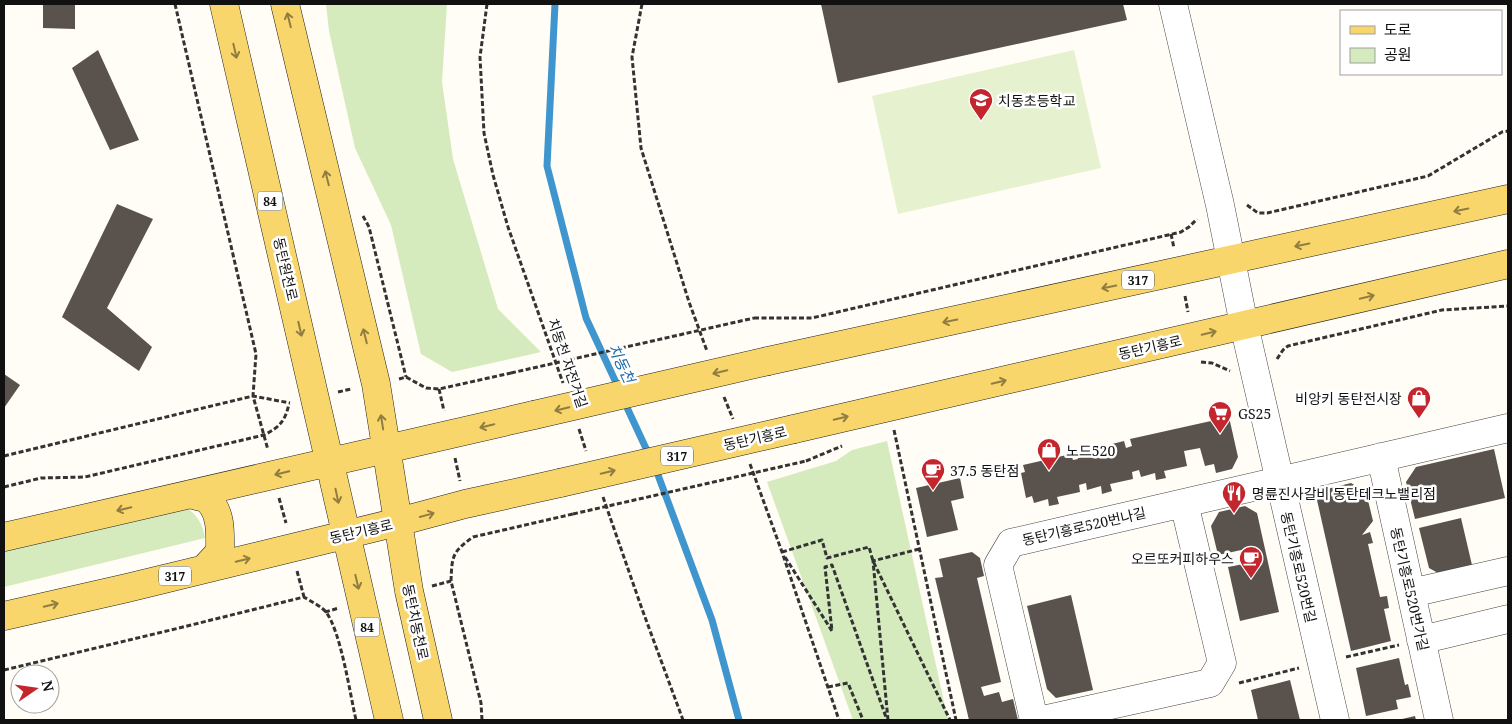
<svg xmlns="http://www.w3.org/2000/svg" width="1512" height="724" font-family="'Noto Serif','Noto Sans KR',serif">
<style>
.green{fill:#d5ebbd}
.pitch{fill:#e6f2cf}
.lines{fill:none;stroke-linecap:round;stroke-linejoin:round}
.stream{stroke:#3f96cf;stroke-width:7}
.building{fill:#5a524d}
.minor-casing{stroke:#444;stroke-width:29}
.major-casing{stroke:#222;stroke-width:29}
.path{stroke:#333;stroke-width:3;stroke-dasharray:5 2.5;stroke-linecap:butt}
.minor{stroke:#fff;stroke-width:28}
.major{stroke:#f9d66b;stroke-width:28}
.major-bridge-casing{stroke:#222;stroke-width:29;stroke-linecap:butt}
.path-bridge{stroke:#333;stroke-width:3;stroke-dasharray:5 2.5;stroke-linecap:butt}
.major-bridge{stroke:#f9d66b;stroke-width:28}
.oneway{stroke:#917d42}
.labels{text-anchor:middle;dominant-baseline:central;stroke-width:5;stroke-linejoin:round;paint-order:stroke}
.shield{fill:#fff;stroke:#585858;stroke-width:1}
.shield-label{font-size:12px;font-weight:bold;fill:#111}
.poi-label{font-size:14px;fill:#111;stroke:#fff;text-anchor:start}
.street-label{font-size:14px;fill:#111;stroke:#fff}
.water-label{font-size:15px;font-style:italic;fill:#1768a6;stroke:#fff}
</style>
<rect width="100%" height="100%" fill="#fffdf5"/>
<!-- green -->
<path class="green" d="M326 4H447L442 82 453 159 498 309 541 352 452 372 421 354 391 225 355 148 329 31Z
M887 441 948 720H853L767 482 836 461 852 450Z
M184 505C197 516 202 521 205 538L4 587V548Z"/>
<!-- pitch -->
<path class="pitch" d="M1074 50 1101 168 898 214 872 96Z"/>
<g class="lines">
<!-- stream -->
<path class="stream" d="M555 4 547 166 586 318 619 389
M623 399 650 457
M655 467 712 620 739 720"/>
</g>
<!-- building -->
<path class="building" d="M43 4H75V29L43 28Z
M821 4H1123L1127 20 838 83Z
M98 50 139 140 110 150 72 68Z
M117 204 153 219 107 308 152 347 139 371 62 317Z
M4 374 20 385 4 408Z
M1229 417 1238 457 1232 469 1216 473 1214 464 1205 466 1200 448 1184 451 1187 466 1164 471 1166 478 1156 480 1155 473 1141 477 1139 470 1132 472 1133 479 1110 484 1112 491 1102 494 1101 486 1087 490 1086 483 1079 485 1080 492 1057 497 1059 504 1049 506 1048 499 1034 503 1032 496 1026 498 1021 473 1025 472 1023 465 1071 454 1073 460 1078 459 1076 453 1124 441 1126 448 1132 446 1130 439Z
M1494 449 1505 498 1415 519 1406 482 1416 467Z
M960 478 964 498 951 501 958 530 927 537 916 488Z
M1351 483 1366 492 1373 521 1362 535 1370 532 1373 543 1368 544 1380 597 1387 596 1389 608 1384 609 1391 641 1351 651 1317 500 1319 491Z
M1245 506 1257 513 1279 612 1240 621 1228 567 1249 563 1246 549 1218 555 1211 526 1219 512Z
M1461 518 1472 565 1438 573 1429 568 1419 528Z
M972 552 980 558 984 576 977 578 1001 682 981 687 984 696 999 692 1002 702 1013 699 1018 720H969L935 578 943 577 939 559Z
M1071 595 1093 690 1056 698 1047 689 1027 606Z
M1399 658 1405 685 1408 684 1411 697 1396 700 1398 709 1366 716 1356 668Z
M1290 680 1300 720H1258L1251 690Z
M1415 716 1416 720H1402V719Z"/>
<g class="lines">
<!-- minor casing -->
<g class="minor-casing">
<path id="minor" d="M1173 4 1220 205 1244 325 1335 720
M1381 457 1439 720
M1411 593 1508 571
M1421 640 1508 619
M1034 720 998 565 1011 543 1508 428
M1043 720 1210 683 1222 663 1184 503"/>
</g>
<!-- major casing -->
<g class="major-casing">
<path id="major" d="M224 4 389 720
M285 4 376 384 409 591 438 720
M768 361 1508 199
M794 429 1508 264
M190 494C196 496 205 497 209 501 222 514 220 536 220 552L204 569
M4 537 534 415
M4 616 127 588 398 522 465 504 560 483"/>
</g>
<!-- path -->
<path class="path" d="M175 4 256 354 253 396 268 450
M487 4 480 57 484 133 493 175 508 227 563 383
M642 4 632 57 641 148 689 302 707 351
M1247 205 1258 213H1267L1428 176 1502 132 1508 131
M363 216 369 227 406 377
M1171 234 1174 248
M1185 296 1188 312
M754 318H812L1181 232 1189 227 1197 219
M1277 359 1283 350 1288 346 1442 310 1508 306
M1201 362 1212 363 1230 371
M399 379 406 377 426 388 439 389 511 373
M439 389 444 411
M338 392 351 389
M724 397 733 419
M579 429 586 451
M894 430 956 720
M4 456 253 396 290 403
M455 458 460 481
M806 461 842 446
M750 464 782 552 839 720
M4 487 41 478 85 477 264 435C280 427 285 421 289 404
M603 497 642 609 683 720
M279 498 286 523
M782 552 822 540 827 558 869 547 873 561 950 720
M785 557 832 631 825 567 832 565 887 720
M297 571 304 597
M432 586 451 581
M325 612 339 608
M1346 657 1399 645
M4 670 171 630 304 597C310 601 321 606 326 612 341 632 350 694 356 720
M1239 683 1299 668
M828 687 848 683 863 720
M482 720 481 703 451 581C452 556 452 552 473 537L573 514
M888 720 873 561 919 549"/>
<!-- minor -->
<use href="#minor" class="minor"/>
<!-- major -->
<use href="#major" class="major"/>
<!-- major-bridge casing -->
<g class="major-bridge-casing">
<path id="major-bridge" d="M534 415 768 361
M560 483 794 429"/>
</g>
<!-- path-bridge -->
<path class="path-bridge" d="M511 373 754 318
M573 514 806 461"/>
<!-- major-bridge -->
<use href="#major-bridge" class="major-bridge"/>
</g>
<!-- one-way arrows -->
<defs><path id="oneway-shaft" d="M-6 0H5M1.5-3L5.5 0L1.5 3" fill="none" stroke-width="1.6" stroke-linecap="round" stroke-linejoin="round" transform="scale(1.25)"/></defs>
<g class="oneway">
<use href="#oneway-shaft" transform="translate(289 20) rotate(-104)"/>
<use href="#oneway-shaft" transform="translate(235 51) rotate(77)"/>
<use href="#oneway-shaft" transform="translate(327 178) rotate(-104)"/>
<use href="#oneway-shaft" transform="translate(1461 210) rotate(168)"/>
<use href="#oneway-shaft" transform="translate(1302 245) rotate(168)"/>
<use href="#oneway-shaft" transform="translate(1109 287) rotate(168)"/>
<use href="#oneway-shaft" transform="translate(1367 297) rotate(-13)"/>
<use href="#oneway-shaft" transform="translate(950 321) rotate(168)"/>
<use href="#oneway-shaft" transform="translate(300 329) rotate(77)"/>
<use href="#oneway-shaft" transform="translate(1209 333) rotate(-13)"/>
<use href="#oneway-shaft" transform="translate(365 336) rotate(-104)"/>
<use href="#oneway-shaft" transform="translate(720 372) rotate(167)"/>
<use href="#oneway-shaft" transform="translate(999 382) rotate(-13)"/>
<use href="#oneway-shaft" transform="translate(562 409) rotate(167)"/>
<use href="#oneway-shaft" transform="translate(841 418) rotate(-13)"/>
<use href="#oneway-shaft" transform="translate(382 422) rotate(-99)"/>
<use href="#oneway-shaft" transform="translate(487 426) rotate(167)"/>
<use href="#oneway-shaft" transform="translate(608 472) rotate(-13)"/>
<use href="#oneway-shaft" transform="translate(282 473) rotate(167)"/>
<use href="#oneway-shaft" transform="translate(337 496) rotate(78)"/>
<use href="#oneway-shaft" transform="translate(124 509) rotate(167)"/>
<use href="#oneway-shaft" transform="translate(427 515) rotate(-15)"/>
<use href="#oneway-shaft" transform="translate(243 560) rotate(-14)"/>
<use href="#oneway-shaft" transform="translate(357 582) rotate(77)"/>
<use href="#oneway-shaft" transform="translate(51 605) rotate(-13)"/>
</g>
<!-- icons -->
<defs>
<g id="school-pin" transform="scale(1.25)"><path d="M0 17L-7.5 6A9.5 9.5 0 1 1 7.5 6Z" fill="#c4262e" stroke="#fff"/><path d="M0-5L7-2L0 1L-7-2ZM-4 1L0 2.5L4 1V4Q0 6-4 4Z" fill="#fff"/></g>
<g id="shop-pin" transform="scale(1.25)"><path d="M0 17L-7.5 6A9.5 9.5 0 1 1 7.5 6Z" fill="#c4262e" stroke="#fff"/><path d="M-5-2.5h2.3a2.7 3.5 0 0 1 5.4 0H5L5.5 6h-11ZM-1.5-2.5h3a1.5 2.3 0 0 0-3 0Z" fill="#fff"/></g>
<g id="supermarket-pin" transform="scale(1.25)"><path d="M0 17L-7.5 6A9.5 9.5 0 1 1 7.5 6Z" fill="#c4262e" stroke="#fff"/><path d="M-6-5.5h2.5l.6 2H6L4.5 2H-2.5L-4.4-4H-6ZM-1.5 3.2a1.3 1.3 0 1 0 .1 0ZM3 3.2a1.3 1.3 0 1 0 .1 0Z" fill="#fff"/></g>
<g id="cafe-pin" transform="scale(1.25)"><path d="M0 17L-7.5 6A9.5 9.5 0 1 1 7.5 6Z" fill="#c4262e" stroke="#fff"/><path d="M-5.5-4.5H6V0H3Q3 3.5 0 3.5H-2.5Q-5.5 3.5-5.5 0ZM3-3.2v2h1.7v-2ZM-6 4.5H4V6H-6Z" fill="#fff"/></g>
<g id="restaurant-pin" transform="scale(1.25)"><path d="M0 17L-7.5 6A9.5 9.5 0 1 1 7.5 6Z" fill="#c4262e" stroke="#fff"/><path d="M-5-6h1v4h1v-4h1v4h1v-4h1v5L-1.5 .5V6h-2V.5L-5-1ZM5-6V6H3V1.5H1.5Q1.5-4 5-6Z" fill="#fff"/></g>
</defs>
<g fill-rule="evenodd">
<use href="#school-pin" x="981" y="100"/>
<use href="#shop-pin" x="1419" y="398"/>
<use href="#supermarket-pin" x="1220" y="413"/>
<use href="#shop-pin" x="1049" y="450"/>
<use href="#cafe-pin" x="933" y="470"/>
<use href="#restaurant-pin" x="1234" y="493"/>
<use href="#cafe-pin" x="1251" y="558"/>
</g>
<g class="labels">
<!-- shield labels -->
<g class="shield">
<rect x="257.5" y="191.5" width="25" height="19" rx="4"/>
<rect x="1122" y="270.5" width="32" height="19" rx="4"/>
<rect x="661" y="446.5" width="32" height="19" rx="4"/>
<rect x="159" y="566.5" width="32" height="19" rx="4"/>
<rect x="354.5" y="617.5" width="25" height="19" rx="4"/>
</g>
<g class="shield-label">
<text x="270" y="201">84</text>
<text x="1138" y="280">317</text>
<text x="677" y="456">317</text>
<text x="175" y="576">317</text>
<text x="367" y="627">84</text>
</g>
<!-- poi labels -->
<g class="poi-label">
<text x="998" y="100">치동초등학교</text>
<text x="1402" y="398" text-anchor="end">비앙키 동탄전시장</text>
<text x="1238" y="413">GS25</text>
<text x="1066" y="450">노드520</text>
<text x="950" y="470">37.5 동탄점</text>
<text x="1252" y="493">명륜진사갈비 동탄테크노밸리점</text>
<text x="1234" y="558" text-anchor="end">오르또커피하우스</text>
</g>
<!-- street labels -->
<g class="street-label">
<text transform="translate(286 269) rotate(77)">동탄원천로</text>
<text transform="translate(1150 347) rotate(-13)">동탄기흥로</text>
<text transform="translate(568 363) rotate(71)">치동천 자전거길</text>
<text transform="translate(755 438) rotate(-13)">동탄기흥로</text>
<text transform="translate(1084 526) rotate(-13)">동탄기흥로520번나길</text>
<text transform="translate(361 531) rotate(-13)">동탄기흥로</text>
<text transform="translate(1299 567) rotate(77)">동탄기흥로520번길</text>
<text transform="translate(1410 589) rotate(77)">동탄기흥로520번가길</text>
<text transform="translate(416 622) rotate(78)">동탄치동천로</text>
</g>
<!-- water labels -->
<g class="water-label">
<text transform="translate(622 363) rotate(65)">치동천</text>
</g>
</g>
<!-- border -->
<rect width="1512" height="724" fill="none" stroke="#111111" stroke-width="10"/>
<!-- legend -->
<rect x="1340" y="10" width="162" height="65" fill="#ffffff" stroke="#a0a0a0"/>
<rect x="1350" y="26" width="25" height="8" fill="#f9d66b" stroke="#a0a0a0"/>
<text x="1384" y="35" font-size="15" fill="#111111">도로</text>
<rect x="1350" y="48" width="25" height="15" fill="#d5ebbd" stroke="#a0a0a0"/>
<text x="1384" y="60" font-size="15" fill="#111111">공원</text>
<!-- north arrow -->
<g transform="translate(35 689) rotate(77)"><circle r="24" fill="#ffffff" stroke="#a0a0a0"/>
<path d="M0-4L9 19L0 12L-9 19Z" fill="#c4262e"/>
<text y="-8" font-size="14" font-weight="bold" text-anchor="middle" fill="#111111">N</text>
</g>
</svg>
